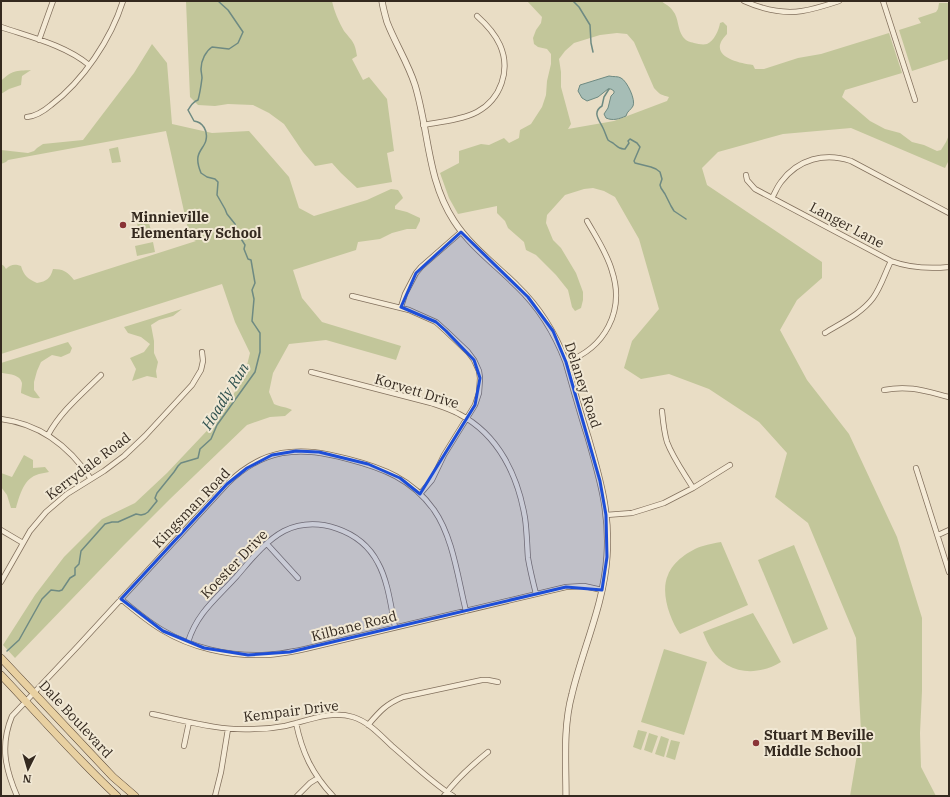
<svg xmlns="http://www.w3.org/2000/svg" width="950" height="797" font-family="'IBM Plex Serif',serif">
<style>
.green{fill:#c2c69a;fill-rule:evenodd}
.water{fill:#a6bdb6;stroke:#6e8a82}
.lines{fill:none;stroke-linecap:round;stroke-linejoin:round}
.stream{stroke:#6e8a82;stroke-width:1.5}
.minor-casing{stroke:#82705d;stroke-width:6}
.tertiary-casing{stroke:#82705d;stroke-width:7}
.primary-casing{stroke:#503f31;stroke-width:8}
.minor{stroke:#f5ebd7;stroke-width:4.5}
.tertiary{stroke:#f5ebd7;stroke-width:5.5}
.primary{stroke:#e8d0a1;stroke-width:7}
.marked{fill:#1d4ed8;fill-opacity:0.2;stroke:#1d4ed8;stroke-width:3;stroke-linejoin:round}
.poi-dot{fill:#8a3437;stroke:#f1e8d4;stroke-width:1.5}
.labels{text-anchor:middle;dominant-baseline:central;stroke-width:4;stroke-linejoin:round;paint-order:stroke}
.poi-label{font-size:14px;font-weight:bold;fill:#34291f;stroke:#f1e8d4;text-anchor:start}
.street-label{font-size:14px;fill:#34291f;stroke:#f1e8d4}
.water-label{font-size:15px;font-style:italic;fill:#30524f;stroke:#f1e8d4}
</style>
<rect width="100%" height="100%" fill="#e9ddc5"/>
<!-- green -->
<path class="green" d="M186 1H332C334 11 339 22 344 31 352 41 355 42 357 56L352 59 363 80 369 77 387 99 394 151 387 153 392 182 357 188 341 173 332 163 315 166 303 152 284 124 269 113 253 105 228 104 215 106 198 105 190 97Z
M527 1H661C665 4 670 6 673 11 679 18 677 29 683 37 686 41 690 42 694 43 698 44 703 45 707 44 714 41 719 30 720 23L723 22 727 26V34C706 55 736 63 753 65L755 69H764L798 58 821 54 889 33 902 73 845 90 842 97 870 121 885 129 900 133 912 142 924 145 937 151 941 150 946 142 949 135V160L945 168 851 128 783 134 718 152 702 168 707 185 822 262V278L797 300 780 330 807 380 849 434 897 537 922 618V691L920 733 921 767 936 796H850L861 731 856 638 808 523 775 497 787 453 759 422 709 389 669 374 641 379 624 368 632 341 659 309 639 239 615 197 604 191 593 188 584 189 565 195 547 215 546 223 553 240 561 248 576 273 583 292V300L581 308 575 311 572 307 568 290 556 275 536 255 526 250 524 242 508 228 505 221 497 213V206L458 214 449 198 440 173 459 163V151L481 144 489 145 504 138 509 143 519 138 520 130 531 124 542 107 546 95 547 81 551 64V54L547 49 538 47 534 44 533 38 536 30 541 23 542 17ZM617 33 627 34 634 42 654 88C660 95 662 95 669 97L667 101 614 121 568 129 571 124 561 87V72L559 59 565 51 574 43 600 35Z
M939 3H949V59L912 71 899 30 921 23 918 18 936 12 938 9Z
M152 44 167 63 172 124 212 133 249 131 289 177 299 208 314 216 367 200 391 189 398 190 402 196 403 198 395 206V209L407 212 420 218V221L416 229H407L392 233 380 239 358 242 356 250 293 270 302 298 322 322 401 346 396 360 326 340 289 344 273 373 269 392 274 404C280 407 287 407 292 410L285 416 270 417 247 425 170 499 124 545 15 658 3 645 35 595 64 557 102 519 135 503 167 473 219 418 244 377 250 353 235 322 222 284 1 354V264L4 266 6 269C11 264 15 264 21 266 24 276 28 279 37 283 47 281 50 279 53 269 63 269 68 272 74 280L196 241 190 238 166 131 8 160 6 162 1 164V150L28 153 34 151 37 148 43 144 83 140 134 73Z
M31 70 22 76 21 85 9 89 1 94V81C12 70 16 71 31 70Z
M118 147 121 162 112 163 109 149Z
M148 220 151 230 139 233 137 223Z
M153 242 155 252 137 256 135 246Z
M182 309 173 316 159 320 151 325 154 341V353L158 362 156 371 157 378 147 376 132 381 136 369 130 358 144 352 150 344 141 337 128 333 124 327Z
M68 342 72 348 70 353 61 357 52 355 41 362 37 371 34 382V390L40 398C32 399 29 396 21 393 21 390 22 386 22 383 20 374 8 374 1 373V363Z
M24 455 33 460V468L45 467 49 472C46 473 42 473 39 474 24 478 20 494 16 508H11L7 495 1 487V473L12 477Z
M721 542 748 605 680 634C670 620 660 592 668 575 673 562 689 550 703 546 709 544 715 543 721 542Z
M794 545 828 629 793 644 758 560Z
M753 613 781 662C765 672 744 675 727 665 715 658 708 645 703 632Z
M664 649 707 662 684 735 641 722Z
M638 730 647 732 641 750 633 747Z
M649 733 658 736 652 753 644 750Z
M661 736 669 739 664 757 655 754Z
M671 740 680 742 675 760 666 757Z"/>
<!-- water -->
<path class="water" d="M609 76C613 77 618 76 621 78 627 81 636 100 633 106 631 110 627 111 626 116 619 119 613 121 606 118L604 114 608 108 611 96 614 93V91L611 89H608L598 97 587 101 582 98 578 91 580 85Z"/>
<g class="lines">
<!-- stream -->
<path class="stream" d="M573 1 579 7 590 25 591 43 593 52
M609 89 604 97 602 106C592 112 599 120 603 128 605 132 606 136 608 140 609 141 611 142 613 143 617 146 619 150 625 149L629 143 628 141 630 139 637 143 640 147 634 161 635 163 651 167 656 169 660 172 662 179 660 185 661 188 665 194 671 206 674 211 686 219
M7 651 19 640 42 599 51 590 59 591 62 590 70 578 75 575V568L79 564 81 551 105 524 112 522H118L136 514 141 515 145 514 148 512 157 501 155 498 157 493 174 472 178 466 181 463 198 458 200 449 211 439 217 425 255 372 260 352V333L252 321 254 299 252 290 255 283 251 260 248 259 244 249 245 245 238 234 235 224 227 214 225 209 217 195 218 182 215 179 207 177 201 173C199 168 197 162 198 157 199 150 205 146 206 140 208 131 203 122 194 121L188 110C191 106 192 102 198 100 200 93 201 86 202 78 202 75 201 72 201 69 201 60 206 51 212 47L229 49 238 43 243 32 228 10 218 1"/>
<!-- minor casing -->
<g class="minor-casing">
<path id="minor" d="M744 1C762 9 782 14 802 11 815 9 827 5 839 1
M883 1 915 100
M1 27C30 37 65 45 89 65
M39 40 53 1
M27 117C37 116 44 111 51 105 83 81 111 39 123 1
M423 125C440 122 462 120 477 112 501 99 511 70 500 45 495 34 486 24 477 16
M746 175 747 180 755 189 891 261C910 268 929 269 949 267
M772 198C775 193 777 187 781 182 798 159 825 152 851 161L949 213
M352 296 409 310 436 322 446 331 468 352 474 360 479 371 480 378 479 393 475 405 444 455 432 480 420 494
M401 307 405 294 416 273 421 267 461 232
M825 333C841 323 861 314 873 298 881 287 885 273 891 261
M566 362C605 348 625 311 612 271 607 253 596 237 587 221
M311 372 431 403C440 406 450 409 459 414 499 435 518 476 525 518 527 532 527 545 528 558 530 570 533 582 536 594
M884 390C909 385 925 391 949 397
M662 411C663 421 664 432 667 442 673 458 684 473 693 488
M1 419C41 424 69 446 91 479
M48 435C61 411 82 394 101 375
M916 468 949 572
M606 515 632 513 645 509 664 503 693 488 730 465
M1 530 23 543
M938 535 949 530
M267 544 298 578
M1 582 30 531 46 512 67 494 104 471 124 456 145 436 192 385 201 370 203 361 202 352
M121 599C134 610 147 621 162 630 192 648 228 656 262 655 277 655 291 652 305 649L566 587 584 586 602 590
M188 642C197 613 216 599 236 577 249 562 265 541 284 531 317 515 361 530 378 563 388 581 391 607 395 627
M152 714C186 721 220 731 254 729 264 729 275 728 285 726 307 721 330 710 353 717 369 722 380 735 392 746 412 763 431 782 453 796
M296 723C302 752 312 774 333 796
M368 725C380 711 386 704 403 697L482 680H488L498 682
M184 746 189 722
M17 796C5 768 0 745 12 716L78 646 227 484C242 469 261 457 282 453 305 449 325 453 348 459 383 468 412 479 434 510 453 537 458 579 466 611
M215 796 221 772 228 729
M297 796 310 783 318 778
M444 796C456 779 472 765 488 752"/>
</g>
<!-- tertiary casing -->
<g class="tertiary-casing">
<path id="tertiary" d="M382 1C383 8 385 15 387 22 395 43 408 63 415 85 429 131 427 180 454 221 470 246 496 265 517 286 540 308 555 333 566 362 573 387 580 412 588 437 600 479 610 512 607 556 604 604 583 648 572 694 563 727 566 762 566 796"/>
</g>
<!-- primary casing -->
<g class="primary-casing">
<path id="primary" d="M1 658 113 777 135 796
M1 675C39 715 76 758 117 796"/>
</g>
<!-- minor -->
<use href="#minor" class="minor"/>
<!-- tertiary -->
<use href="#tertiary" class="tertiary"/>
<!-- primary -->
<use href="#primary" class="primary"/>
</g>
<!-- marked area -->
<path class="marked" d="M461 232 528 297 553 331 566 362 600 481 606 515 607 557 602 590 566 587 290 652 248 655 204 648 163 631 121 599 227 484 247 468 272 455 296 451 319 452 368 464 400 478 420 494 475 405 480 378 474 360 446 331 436 322 401 307 416 273Z"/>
<!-- markers -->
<g class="poi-dot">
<circle cx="123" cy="225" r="4"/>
<circle cx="756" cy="743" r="4"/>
</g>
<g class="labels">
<!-- poi labels -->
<g class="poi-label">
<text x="131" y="217">Minnieville<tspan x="131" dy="16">Elementary School</tspan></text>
<text x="764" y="735">Stuart M Beville<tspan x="764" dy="16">Middle School</tspan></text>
</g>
<!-- street labels -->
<g class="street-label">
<text transform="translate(847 225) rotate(28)">Langer Lane</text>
<text transform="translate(583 385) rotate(72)">Delaney Road</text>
<text transform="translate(417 391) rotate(17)">Korvett Drive</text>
<text transform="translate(88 466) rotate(-37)">Kerrydale Road</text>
<text transform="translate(191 508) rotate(-46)">Kingsman Road</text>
<text transform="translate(234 564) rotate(-46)">Koester Drive</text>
<text transform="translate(354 626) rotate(-14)">Kilbane Road</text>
<text transform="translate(291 711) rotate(-7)">Kempair Drive</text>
<text transform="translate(76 719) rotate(47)">Dale Boulevard</text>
</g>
<!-- water labels -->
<g class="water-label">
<text transform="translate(225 396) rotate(-58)">Hoadly Run</text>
</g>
</g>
<!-- border -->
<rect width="950" height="797" fill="none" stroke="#34291f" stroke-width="4"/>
<!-- north arrow -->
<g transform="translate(28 769) rotate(185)" stroke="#f1e8d4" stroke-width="3" paint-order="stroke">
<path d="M0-3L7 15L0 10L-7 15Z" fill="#34291f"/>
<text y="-6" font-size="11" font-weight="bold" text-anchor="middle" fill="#34291f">N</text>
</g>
</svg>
